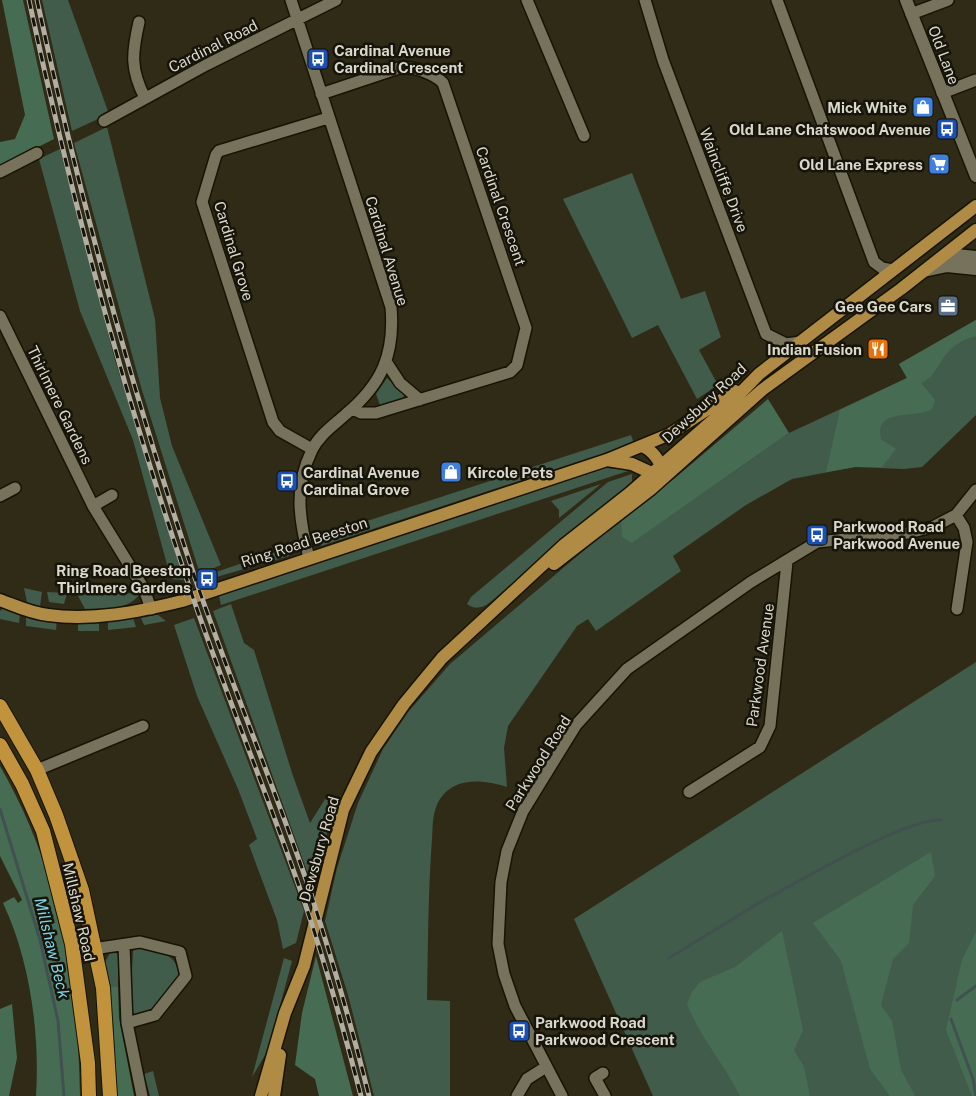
<svg xmlns="http://www.w3.org/2000/svg" width="976" height="1096" font-family="'Public Sans',sans-serif">
<style>
.green{fill:#425c4b}
.forest{fill:#476c54}
.lines{fill:none;stroke-linecap:round;stroke-linejoin:round}
.stream{stroke:#415151;stroke-width:3}
.minor-casing{stroke:#181402;stroke-width:14}
.tertiary-casing{stroke:#181402;stroke-width:15}
.primary-casing{stroke:#181402;stroke-width:15}
.trunk-casing{stroke:#181402;stroke-width:16}
.minor{stroke:#77725c;stroke-width:11}
.tertiary{stroke:#77725c;stroke-width:12}
.primary{stroke:#af8b45;stroke-width:12}
.trunk{stroke:#c2933d;stroke-width:14}
.rail-casing{stroke:#b2aea1;stroke-width:5}
.rail{stroke:#16140b;stroke-width:3;stroke-dasharray:9;stroke-linecap:butt}
.labels{text-anchor:middle;dominant-baseline:central;stroke-width:5;stroke-linejoin:round;paint-order:stroke}
.street-label{font-size:15px;fill:#dad7cb;stroke:#16140b}
.poi-label{font-size:15px;font-weight:bold;fill:#dad7cb;stroke:#16140b;text-anchor:end}
.water-label{font-size:16px;font-style:italic;fill:#7cd3e3;stroke:#16140b}
</style>
<rect width="100%" height="100%" fill="#302b17"/>
<!-- green -->
<path class="green" d="M42 0H68L109 114 72 131Z
M107 127 155 319 160 398 172 446 221 565 200 574 141 387 74 143Z
M60 149 115 360 184 580 171 579 133 440 80 311 39 159Z
M632 173 681 299 705 291 721 337 699 350 718 385 697 399 658 325 632 338 563 199Z
M976 320V415L922 467 904 469 855 467 792 479 746 505 673 556 681 571 596 631 588 619 577 626 508 726 504 748 507 787C485 780 455 776 440 799 432 812 433 824 432 839 428 893 428 947 427 1000L450 1001V1096H374L348 995 325 921 337 868 358 803 383 749 409 711 450 664 621 519 633 542 789 433 907 378 899 364Z
M387 378 403 393 404 397 386 405H380L376 394Z
M631 435 634 443 321 546 318 537Z
M605 468 631 470 221 605 219 596Z
M632 474V484L489 603C482 608 475 610 467 604L471 597 608 482Z
M601 484 559 518V510L551 501Z
M287 548 289 556 213 578 216 572Z
M24 588 42 592 40 606 27 602Z
M47 592 67 593 64 604 49 602Z
M140 593C130 611 103 608 85 609L77 594Z
M231 604 244 643 254 650 292 773 310 823 327 796 336 802 312 885 213 611Z
M5 607 20 614 19 623 0 619V611Z
M26 615 57 620 56 630 26 626Z
M158 615 166 621 144 625 140 616Z
M133 618 136 627 108 630V620Z
M194 618 304 911 296 943 283 949 277 920 249 845 257 839 238 789 197 696 174 625Z
M99 620V631H78V621Z
M976 662V1096H653L574 919Z
M141 946C161 952 179 954 179 979L154 1010 136 1015 130 1010 133 951Z
M111 951 118 954V987H107L104 964Z
M284 958 292 961 268 1050 252 1077Z
M153 1071 159 1096H150L144 1074Z"/>
<!-- forest -->
<path class="forest" d="M2 0H23L54 139 0 166V142L15 139 25 115Z
M976 320V336C937 346 943 374 921 383L935 400 932 409C916 419 873 407 881 439L896 449 882 467H855L826 472 840 410 907 378 899 364Z
M768 399 789 433 632 543 622 537 621 519 675 478Z
M0 766C59 868 78 979 80 1096H36C40 1034 30 960 3 903L14 897 18 903 22 900 0 856Z
M931 852 935 876 913 905 909 943 893 959 881 1005 892 1021 901 1070 915 1096H890L870 1069 841 961 813 923Z
M782 931 803 1030 794 1050 804 1067 810 1096H740C724 1064 700 1037 687 1004L692 992 700 982 735 967Z
M976 932V1096H972L946 1030 962 960Z
M316 956 353 1096H319L315 1079 295 1065 302 1013Z
M107 987H118L119 1018 134 1096H117L113 1022Z
M12 1004 17 1058 9 1096H0V1009Z"/>
<g class="lines">
<!-- stream -->
<path class="stream" d="M0 809 40 940 58 1021 64 1096
M770 897C803 879 909 817 941 820
M669 958 767 898
M957 1000 976 986
M951 1019 973 1079 976 1096"/>
<!-- minor casing -->
<g class="minor-casing">
<path id="minor" d="M291 0 391 307C395 354 382 384 346 414 334 425 319 435 312 450 294 487 299 519 309 558
M527 0 584 136
M645 0 663 60 766 334 786 344 800 342
M777 0 874 262 882 268 893 270
M911 14 948 0
M139 22C132 53 130 69 145 98
M942 93 976 80
M321 94 402 67C414 67 435 74 443 83L526 328 517 365 510 372 376 413H361L353 409
M104 121 206 65 336 0
M0 172 37 153
M0 316 93 506 144 589 151 609
M387 363 400 383 420 400
M312 449 280 431 273 422 202 202 216 155 219 151 328 118
M0 496 15 488
M93 506 112 495
M956 515 964 528 967 542 957 609
M37 770 143 726
M689 792 760 747 770 726 787 562
M124 945 127 1023 142 1096
M93 949 140 942 180 952 186 976 155 1015 127 1023
M603 1073 595 1078 605 1096
M517 1096 527 1079 546 1067
M562 1096 515 1006 504 974 498 944 501 882 507 851 523 811 576 725 627 669 751 582 817 542 908 533 933 527 956 515 976 490"/>
</g>
<!-- tertiary casing -->
<g class="tertiary-casing">
<path id="tertiary" d="M906 0 976 176
M947 254 976 257
M924 271 947 266 976 269"/>
</g>
<!-- primary casing -->
<g class="primary-casing">
<path id="primary" d="M642 446C652 450 661 461 662 472
M607 460 632 464 658 476
M554 564 651 489 762 390 901 289 976 230
M0 600C16 606 30 613 48 615 93 621 138 612 182 601L607 460 670 434 735 391
M261 1096 285 1013 304 966 343 810 371 752 404 704 442 658 564 545 630 493 720 414 759 374 976 206
M274 1096 280 1055"/>
</g>
<!-- trunk casing -->
<g class="trunk-casing">
<path id="trunk" d="M0 706 37 770 56 815 82 890 103 988 110 1096
M0 745 22 784 43 831 72 944 88 1063 89 1096"/>
</g>
<!-- minor -->
<use href="#minor" class="minor"/>
<!-- tertiary -->
<use href="#tertiary" class="tertiary"/>
<!-- primary -->
<use href="#primary" class="primary"/>
<!-- trunk -->
<use href="#trunk" class="trunk"/>
<!-- rail casing -->
<g class="rail-casing">
<path id="rail" d="M29 0C71 197 123 392 188 583 223 687 265 788 301 892 324 958 343 1027 361 1096
M37 0C79 195 131 388 195 578 231 683 274 786 310 891 332 959 352 1027 369 1096"/>
</g>
<!-- rail -->
<use href="#rail" class="rail"/>
</g>
<!-- icons -->
<defs>
<g id="bus-square" transform="scale(1.125)"><rect x="-9" y="-9" width="18" height="18" rx="4" fill="#1a4fb4" stroke="#16140b"/><path d="M-5-6H5V4H4V6H2V4H-2V6H-4V4H-5ZM-3.5-4V0h7V-4ZM-3.5 1.2v1.5H-2V1.2ZM2 1.2v1.5H3.5V1.2Z" fill="#fff"/></g>
<g id="shop-square" transform="scale(1.125)"><rect x="-9" y="-9" width="18" height="18" rx="4" fill="#3f7fe0" stroke="#16140b"/><path d="M-5-2.5h2.3a2.7 3.5 0 0 1 5.4 0H5L5.5 6h-11ZM-1.5-2.5h3a1.5 2.3 0 0 0-3 0Z" fill="#fff"/></g>
<g id="supermarket-square" transform="scale(1.125)"><rect x="-9" y="-9" width="18" height="18" rx="4" fill="#3f7fe0" stroke="#16140b"/><path d="M-6-5.5h2.5l.6 2H6L4.5 2H-2.5L-4.4-4H-6ZM-1.5 3.2a1.3 1.3 0 1 0 .1 0ZM3 3.2a1.3 1.3 0 1 0 .1 0Z" fill="#fff"/></g>
<g id="office-square" transform="scale(1.125)"><rect x="-9" y="-9" width="18" height="18" rx="4" fill="#5c6f8a" stroke="#16140b"/><path d="M-6-3h4V-5.5h4V-3h4V5H-6ZM-1-4.5V-3h2v-1.5ZM-6 0V1H6V0Z" fill="#fff"/></g>
<g id="restaurant-square" transform="scale(1.125)"><rect x="-9" y="-9" width="18" height="18" rx="4" fill="#e8710a" stroke="#16140b"/><path d="M-5-6h1v4h1v-4h1v4h1v-4h1v5L-1.5 .5V6h-2V.5L-5-1ZM5-6V6H3V1.5H1.5Q1.5-4 5-6Z" fill="#fff"/></g>
</defs>
<g fill-rule="evenodd">
<use href="#bus-square" x="318" y="59"/>
<use href="#shop-square" x="923" y="107"/>
<use href="#bus-square" x="947" y="129"/>
<use href="#supermarket-square" x="939" y="164"/>
<use href="#office-square" x="948" y="306"/>
<use href="#restaurant-square" x="878" y="349"/>
<use href="#shop-square" x="451" y="472"/>
<use href="#bus-square" x="287" y="481"/>
<use href="#bus-square" x="817" y="535"/>
<use href="#bus-square" x="207" y="579"/>
<use href="#bus-square" x="519" y="1031"/>
</g>
<g class="labels">
<!-- street labels -->
<g class="street-label">
<text transform="translate(213 46) rotate(-27)">Cardinal Road</text>
<text transform="translate(944 55) rotate(69)">Old Lane</text>
<text transform="translate(724 180) rotate(69)">Waincliffe Drive</text>
<text transform="translate(501 206) rotate(71)">Cardinal Crescent</text>
<text transform="translate(234 251) rotate(73)">Cardinal Grove</text>
<text transform="translate(387 251) rotate(73)">Cardinal Avenue</text>
<text transform="translate(704 403) rotate(-43)">Dewsbury Road</text>
<text transform="translate(60 405) rotate(64)">Thirlmere Gardens</text>
<text transform="translate(304 542) rotate(-18)">Ring Road Beeston</text>
<text transform="translate(760 665) rotate(-82)">Parkwood Avenue</text>
<text transform="translate(538 763) rotate(-58)">Parkwood Road</text>
<text transform="translate(319 849) rotate(-74)">Dewsbury Road</text>
<text transform="translate(79 912) rotate(77)">Millshaw Road</text>
</g>
<!-- poi labels -->
<g class="poi-label">
<text x="334" y="50" text-anchor="start">Cardinal Avenue<tspan x="334" dy="17">Cardinal Crescent</tspan></text>
<text x="907" y="107">Mick White</text>
<text x="931" y="129">Old Lane Chatswood Avenue</text>
<text x="923" y="164">Old Lane Express</text>
<text x="932" y="306">Gee Gee Cars</text>
<text x="862" y="349">Indian Fusion</text>
<text x="303" y="472" text-anchor="start">Cardinal Avenue<tspan x="303" dy="17">Cardinal Grove</tspan></text>
<text x="467" y="472" text-anchor="start">Kircole Pets</text>
<text x="833" y="526" text-anchor="start">Parkwood Road<tspan x="833" dy="17">Parkwood Avenue</tspan></text>
<text x="191" y="570">Ring Road Beeston<tspan x="191" dy="17">Thirlmere Gardens</tspan></text>
<text x="535" y="1022" text-anchor="start">Parkwood Road<tspan x="535" dy="17">Parkwood Crescent</tspan></text>
</g>
<!-- water labels -->
<g class="water-label">
<text transform="translate(52 948) rotate(76)">Millshaw Beck</text>
</g>
</g>
</svg>
